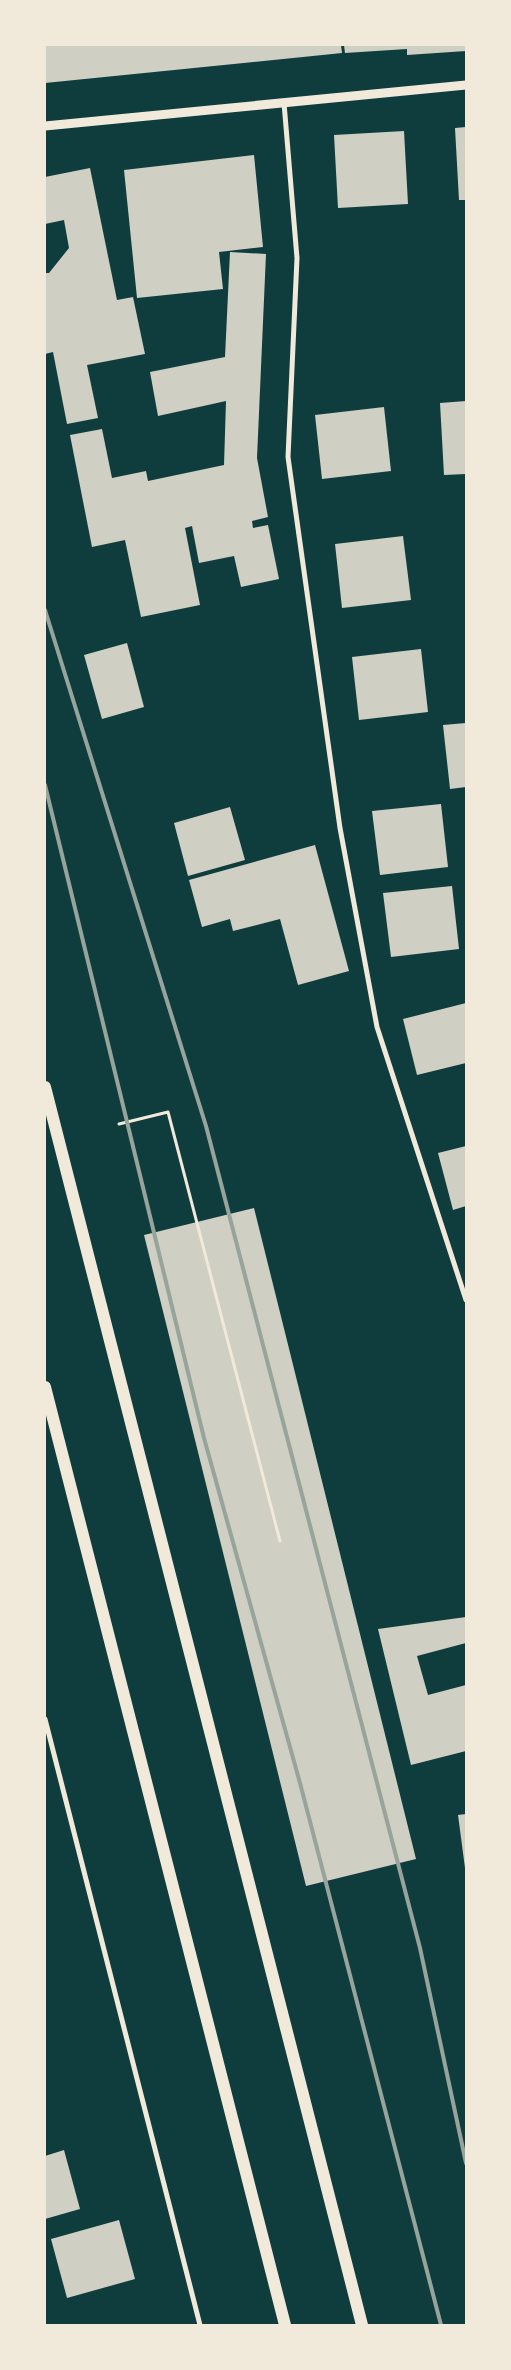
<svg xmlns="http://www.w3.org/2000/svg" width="511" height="2370" font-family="Lato,sans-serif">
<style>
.building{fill:#cfcfc3}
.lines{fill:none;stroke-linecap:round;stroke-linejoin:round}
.path{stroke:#f1e9da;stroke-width:3}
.minor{stroke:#f1e9da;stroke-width:5}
.tertiary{stroke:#f1e9da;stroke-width:9}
.primary{stroke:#f1e9da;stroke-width:12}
.rail{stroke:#97a49c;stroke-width:4}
</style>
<rect width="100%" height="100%" fill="#0f3d3e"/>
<!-- building -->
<path class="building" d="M45 45H341L342 53 45 83Z
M344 45H466V51L407 55V49L345 53Z
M466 127V200H459L455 128Z
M404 131 408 204 338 208 334 135Z
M254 155 263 247 219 252 223 289 137 298 124 170Z
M90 168 117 300 133 297 145 354 87 365 98 418 67 424 53 352 45 354V273H49L69 248 64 220 45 224V177Z
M230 252 266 254 257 458 268 517 252 521 253 528 268 525 279 579 241 587 234 556 199 563 192 526 185 528 200 605 141 617 125 540 92 547 70 435 102 429 112 478 146 471 148 481 224 465 226 401 158 416 150 372 225 357Z
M466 401V474L444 475 440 403Z
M384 407 391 471 322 479 315 415Z
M403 536 411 600 342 608 335 544Z
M127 643 144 707 102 719 84 655Z
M421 649 428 712 359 720 352 657Z
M466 723V787L450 789 443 725Z
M441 804 448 867 380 875 372 811Z
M230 807 245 860 188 876 174 823Z
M315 845 349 971 298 985 280 919 233 931 230 919 202 927 189 880Z
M452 886 459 949 391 957 383 893Z
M466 1003V1063L417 1075 403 1019Z
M466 1146V1206L453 1210 438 1153Z
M254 1208 416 1859 306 1886 144 1235Z
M466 1617V1643L417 1656 428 1695 466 1685V1751L411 1765 378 1629Z
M466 1814V1868H465L458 1815Z
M64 2150 80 2209 45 2219V2156Z
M119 2220 135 2279 67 2298 51 2239Z"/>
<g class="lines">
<!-- path -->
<path class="path" d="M119 1124 168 1112 280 1541"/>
<!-- minor -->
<path class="minor" d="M284 103 297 258 288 457 340 828 377 1027 466 1300
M45 1719 200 2325"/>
<!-- tertiary -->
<path class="tertiary" d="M45 126 466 85"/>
<!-- primary -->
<path class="primary" d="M45 1087 362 2325
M45 1387 285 2325"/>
<!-- rail -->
<path class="rail" d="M45 610 206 1126 420 1948 466 2163
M45 785 204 1438 300 1783 441 2325"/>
</g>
<!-- border -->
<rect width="511" height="2370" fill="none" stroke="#f1e9da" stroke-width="92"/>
</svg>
